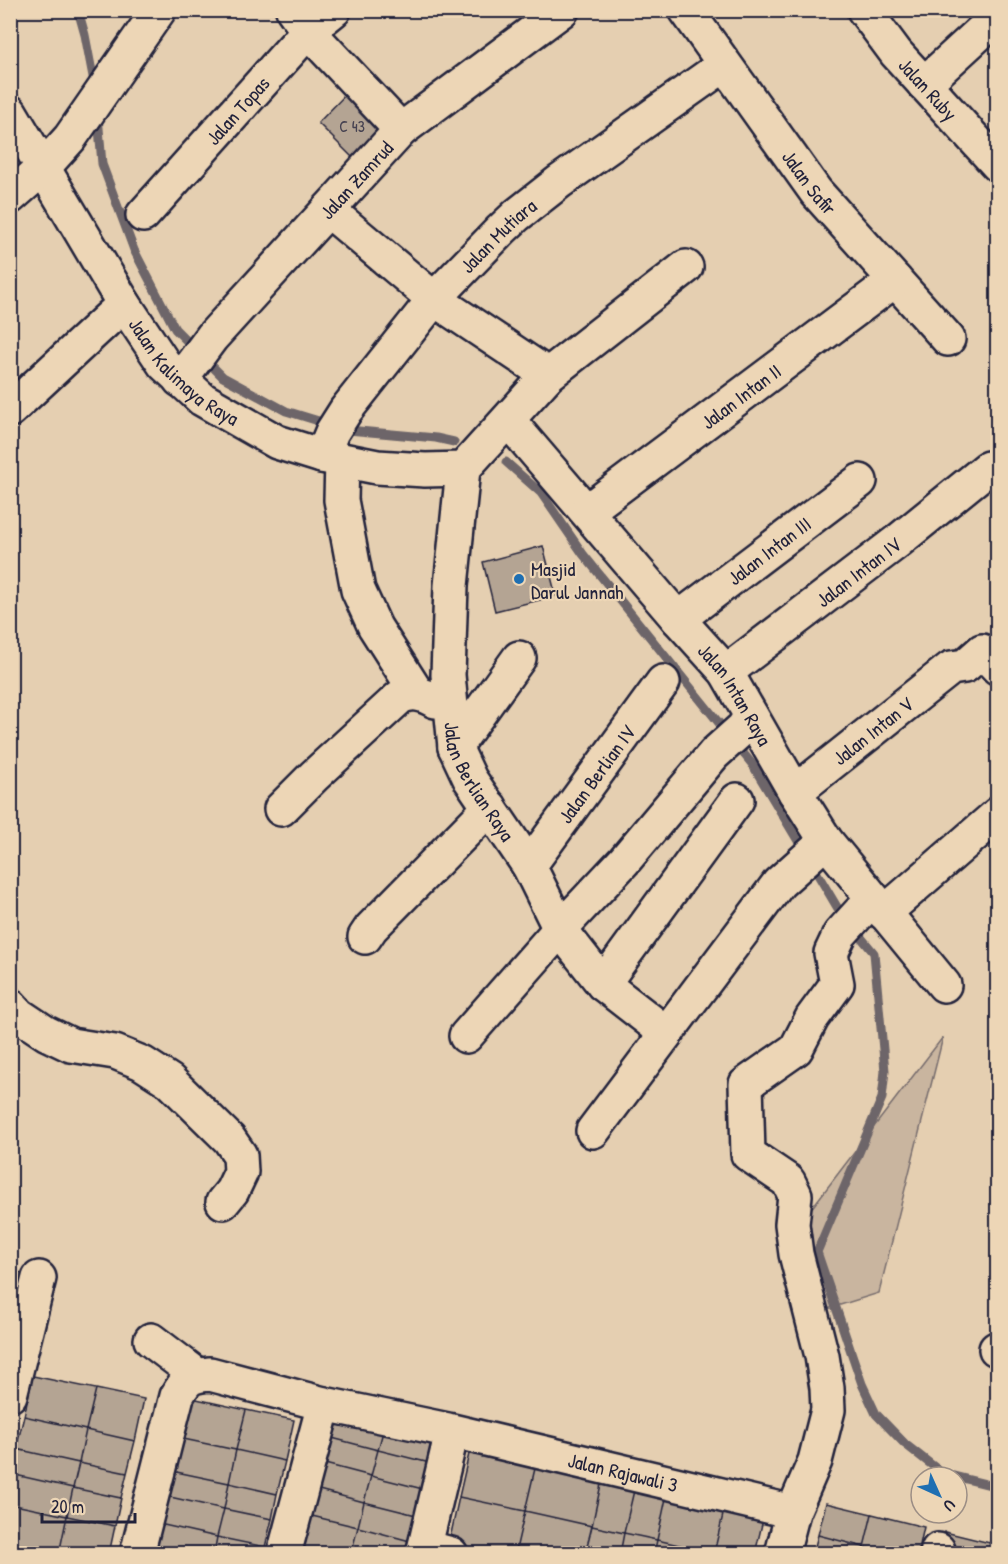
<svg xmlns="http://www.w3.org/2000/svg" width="1008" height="1564" font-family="'Patrick Hand',sans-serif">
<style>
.green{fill:#c9b59f;stroke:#766c6d;stroke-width:1.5}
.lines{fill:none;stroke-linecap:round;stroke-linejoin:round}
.stream{stroke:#6d6569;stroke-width:9}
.building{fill:#b4a493;stroke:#22223b;stroke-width:1.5}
.minor-casing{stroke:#22223b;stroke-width:38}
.minor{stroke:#edd6b6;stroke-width:33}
.poi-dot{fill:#1f6fb2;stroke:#edd6b6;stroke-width:2}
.labels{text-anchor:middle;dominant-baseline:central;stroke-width:4.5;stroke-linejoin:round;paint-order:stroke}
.number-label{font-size:16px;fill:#464251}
.street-label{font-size:20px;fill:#22223b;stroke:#edd6b6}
.poi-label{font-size:20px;fill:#22223b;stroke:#edd6b6;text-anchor:start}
</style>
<rect width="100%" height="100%" fill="#e5cfb1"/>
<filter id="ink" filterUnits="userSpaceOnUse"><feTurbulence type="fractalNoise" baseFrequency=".0167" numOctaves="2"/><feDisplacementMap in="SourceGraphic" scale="12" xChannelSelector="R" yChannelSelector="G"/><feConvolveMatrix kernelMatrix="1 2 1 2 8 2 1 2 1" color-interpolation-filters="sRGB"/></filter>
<g filter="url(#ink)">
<!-- green -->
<path class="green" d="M943 1037 879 1293 824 1310 801 1222Z"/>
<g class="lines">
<!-- stream -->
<path class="stream" d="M78 10 85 35 95 87
M98 116 102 164 134 250 175 329 223 377 286 411 348 430 436 438 454 442
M506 462 541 493 583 554 752 764 804 851
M811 863 840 912 874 953 885 1071 882 1098 817 1252 862 1384 876 1414 905 1444 942 1473 998 1487"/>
</g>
<!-- building -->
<path class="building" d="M348 92 385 129 355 160 318 123Z
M543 546 556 596 495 611 483 562Z
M10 1270 26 1274 19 1300 10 1298Z
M33 1376 96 1389 86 1430 24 1416Z
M96 1389 144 1399 135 1441 86 1430Z
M183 1396 246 1410 236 1450 174 1437Z
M246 1410 294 1420 285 1461 236 1450Z
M339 1413 385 1424 378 1450 332 1438Z
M24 1416 86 1430 79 1463 16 1449Z
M385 1424 436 1437 430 1463 378 1450Z
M86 1430 135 1441 127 1473 79 1463Z
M174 1437 236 1450 229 1483 167 1470Z
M332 1438 378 1450 371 1476 325 1464Z
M471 1445 537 1460 525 1511 459 1497Z
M16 1449 79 1463 73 1488 11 1474Z
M236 1450 285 1461 277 1494 229 1483Z
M378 1450 430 1463 423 1489 371 1476Z
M537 1460 603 1475 592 1526 525 1511Z
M79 1463 127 1473 121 1498 73 1488Z
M325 1464 371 1476 364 1502 319 1490Z
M167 1470 229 1483 224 1509 161 1495Z
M11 1474 73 1488 67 1516 10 1504Z
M603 1475 636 1482 624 1533 592 1526Z
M371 1476 423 1489 416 1515 364 1502Z
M636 1482 668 1489 657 1540 624 1533Z
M229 1483 277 1494 272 1519 224 1509Z
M73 1488 121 1498 115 1526 67 1516Z
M668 1489 726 1502 714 1553 657 1540Z
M319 1490 364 1502 358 1527 312 1516Z
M161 1495 224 1509 217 1537 155 1523Z
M459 1497 525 1511 515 1554H495L449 1543Z
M364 1502 416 1515 410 1541 358 1527Z
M726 1502 765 1511 755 1554 714 1553Z
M826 1503 872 1514 864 1547 818 1535Z
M10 1504 67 1516 59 1554H49L10 1545Z
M224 1509 272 1519 265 1547 217 1537Z
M525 1511 592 1526 585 1554H515Z
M872 1514 924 1527 918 1554H891L864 1547Z
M67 1516 115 1526 109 1554H59Z
M312 1516 358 1527 351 1554H326L304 1548Z
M997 1518H998V1545L990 1543Z
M155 1523 217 1537 214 1554H148Z
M592 1526 624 1533 620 1554H585Z
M358 1527 410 1541 406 1554H351Z
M945 1532 990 1543 988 1554H939Z
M624 1533 657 1540 654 1554H620Z
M818 1535 864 1547 862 1554H813Z
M217 1537 265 1547 264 1554H214Z
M657 1540 714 1553V1554H654Z
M864 1547 891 1554H862Z"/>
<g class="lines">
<!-- minor casing -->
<g class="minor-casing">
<g id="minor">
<path d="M293 10 308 31 401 130"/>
<path id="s1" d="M686 10 816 192 948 339"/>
<path id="s2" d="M864 10 896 53 998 165"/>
<path d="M924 84 998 16"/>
<path id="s3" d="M10 112 124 304 164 364 202 399 277 442 322 456 377 467 425 470 463 469 548 375 686 267"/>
<path d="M10 197 43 168 70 138 159 10"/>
<path d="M328 210 434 299 548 375"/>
<path id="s4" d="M143 215 308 31 334 10"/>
<path id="s5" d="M180 380 212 337 401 130 562 10"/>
<path d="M10 410 124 304"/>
<path id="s6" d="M508 420 678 619 726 672 795 792 826 841 944 985"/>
<path id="s7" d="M322 456 332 432 346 410 434 299 501 230 517 215 559 182 724 65"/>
<path d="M342 460 341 500 358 590 375 627 417 693"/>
<path id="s8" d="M463 469 451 586 448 675 455 747 470 779 529 866 560 929 603 984 666 1033"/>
<path id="s9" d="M587 511 895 280"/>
<path id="s10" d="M678 619 860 481"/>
<path id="s11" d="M726 672 898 541 988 468"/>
<path d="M455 747 519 658"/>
<path id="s12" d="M795 792 951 668 965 666 982 651 998 668"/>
<path d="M281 809 314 776 400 697C413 691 423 694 435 701"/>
<path id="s13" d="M529 866 663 682"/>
<path d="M884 913 998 814"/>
<path d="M365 937 371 928 490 807"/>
<path d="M603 984 737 800"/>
<path d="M10 1005 19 1015 46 1033 71 1045 115 1052 142 1063 170 1081 229 1139 240 1155 241 1172 232 1191 223 1202"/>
<path d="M466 1036 560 929 624 861 714 754 743 728 751 716"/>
<path d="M593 1131 779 883 826 841"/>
<path d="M151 1340 197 1375"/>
<path d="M996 1349 998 1348"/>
<path d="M10 1395 39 1278"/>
<path d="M425 1547 451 1554"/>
<path id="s14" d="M137 1554 177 1396C187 1378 190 1376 210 1374L324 1404 448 1430 793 1512"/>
<path d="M284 1554 324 1404"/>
<path d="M423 1554 452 1432"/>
<path d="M782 1554 793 1512 815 1461 828 1410 827 1388 822 1356 796 1254 792 1224 795 1195 788 1181 748 1154 746 1084 796 1049 812 1018 837 984 831 953 840 934 872 899"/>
<path d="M937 1554 938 1550"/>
</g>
</g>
<!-- minor -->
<use href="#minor" class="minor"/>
</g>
</g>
<!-- markers -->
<circle class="poi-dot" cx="519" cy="579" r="6"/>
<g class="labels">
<!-- number labels -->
<g class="number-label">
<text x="352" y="126">C 43</text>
</g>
<!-- street labels -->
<g class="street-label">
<text stroke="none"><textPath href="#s2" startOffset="102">Jalan Ruby</textPath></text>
<text stroke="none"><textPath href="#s4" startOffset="141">Jalan Topas</textPath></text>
<text stroke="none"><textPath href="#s5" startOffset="267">Jalan Zamrud</textPath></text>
<text stroke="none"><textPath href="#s1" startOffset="212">Jalan Safir</textPath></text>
<text stroke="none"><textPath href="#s7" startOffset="284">Jalan Mutiara</textPath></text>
<text stroke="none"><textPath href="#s3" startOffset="315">Jalan Kalimaya Raya</textPath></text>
<text stroke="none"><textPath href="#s9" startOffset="192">Jalan Intan II</textPath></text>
<text stroke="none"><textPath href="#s10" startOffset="114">Jalan Intan III</textPath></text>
<text stroke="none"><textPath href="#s11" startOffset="166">Jalan Intan IV</textPath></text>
<text stroke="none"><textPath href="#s6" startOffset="357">Jalan Intan Raya</textPath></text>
<text stroke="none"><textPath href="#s12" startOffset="99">Jalan Intan V</textPath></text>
<text stroke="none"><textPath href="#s13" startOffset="114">Jalan Berlian IV</textPath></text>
<text stroke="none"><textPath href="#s8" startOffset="320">Jalan Berlian Raya</textPath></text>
<text stroke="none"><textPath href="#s14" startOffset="630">Jalan Rajawali 3</textPath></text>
</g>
<!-- poi labels -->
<g class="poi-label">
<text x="531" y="568">Masjid<tspan x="531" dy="23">Darul Jannah</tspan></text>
</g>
</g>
<!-- margin -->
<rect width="1008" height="1564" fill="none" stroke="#edd6b6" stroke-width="36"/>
<rect x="18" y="18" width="972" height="1528" fill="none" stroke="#22223b" stroke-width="2" filter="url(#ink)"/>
<!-- north arrow -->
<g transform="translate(939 1495) rotate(135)"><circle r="28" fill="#edd6b6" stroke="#9c8e85" stroke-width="1.5"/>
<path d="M0-4.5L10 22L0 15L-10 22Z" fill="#1f6fb2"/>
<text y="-9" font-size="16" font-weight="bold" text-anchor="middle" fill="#22223b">U</text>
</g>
<!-- scale -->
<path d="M42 1513v9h93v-9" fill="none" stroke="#22223b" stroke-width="3"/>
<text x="51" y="1513" font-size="18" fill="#22223b" stroke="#edd6b6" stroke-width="4.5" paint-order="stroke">20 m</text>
</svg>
